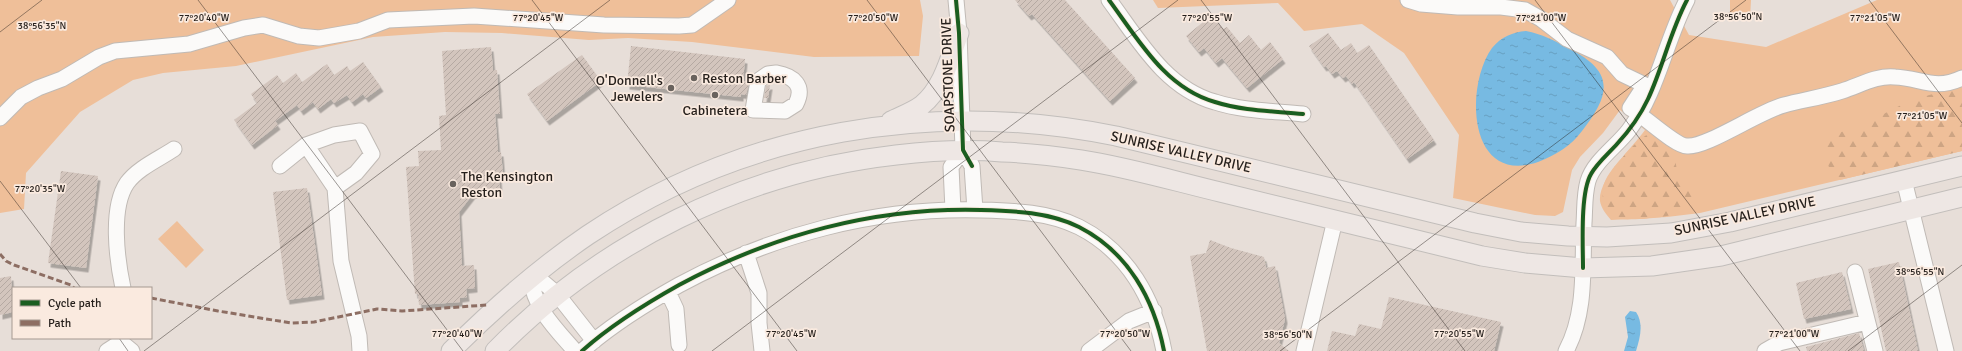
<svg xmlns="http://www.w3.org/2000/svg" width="1962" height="351" font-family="Signika,sans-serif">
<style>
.green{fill:#efbf99}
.forest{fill:url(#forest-firs)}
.water{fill:url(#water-ripples)}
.building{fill:url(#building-hatch);filter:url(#shadow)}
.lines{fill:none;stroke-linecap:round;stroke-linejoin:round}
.minor-casing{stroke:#c0bab5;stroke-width:17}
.major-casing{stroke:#c2bebb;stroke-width:21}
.minor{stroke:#fbfaf9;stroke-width:15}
.major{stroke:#eee7e4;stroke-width:19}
.quiet{stroke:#8d6e63;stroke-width:3;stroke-dasharray:6 3;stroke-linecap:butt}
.cycleway-casing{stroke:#faeadf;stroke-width:6}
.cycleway{stroke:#1b5e20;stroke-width:4}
.ticks{fill:none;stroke:#251f1b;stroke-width:1;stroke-opacity:0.45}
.poi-dot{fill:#69625d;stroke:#faeadf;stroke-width:1.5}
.labels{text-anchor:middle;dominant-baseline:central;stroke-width:3.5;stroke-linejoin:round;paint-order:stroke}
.street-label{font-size:14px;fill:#251f1b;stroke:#faeadf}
.poi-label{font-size:14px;fill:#251f1b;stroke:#faeadf;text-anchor:start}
.ticks-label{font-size:10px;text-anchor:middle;fill:#251f1b;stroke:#faeadf;stroke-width:3.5;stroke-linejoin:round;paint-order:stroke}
</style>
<defs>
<pattern id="forest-firs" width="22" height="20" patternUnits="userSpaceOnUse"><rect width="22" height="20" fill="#efbf99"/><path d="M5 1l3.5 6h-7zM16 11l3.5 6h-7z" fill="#cda483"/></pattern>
<pattern id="water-ripples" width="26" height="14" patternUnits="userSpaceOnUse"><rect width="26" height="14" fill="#77bae2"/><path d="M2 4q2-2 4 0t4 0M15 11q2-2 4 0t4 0" fill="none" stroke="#679fc1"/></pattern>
<pattern id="building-hatch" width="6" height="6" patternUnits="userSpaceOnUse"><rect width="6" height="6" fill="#d3c5bd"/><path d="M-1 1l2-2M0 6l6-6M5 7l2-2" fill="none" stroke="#b5a9a2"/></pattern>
<filter id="shadow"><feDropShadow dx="2.5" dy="4.5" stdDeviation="0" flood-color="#0004"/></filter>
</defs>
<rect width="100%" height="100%" fill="#e7ded8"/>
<!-- green -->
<path class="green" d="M0 0H920L923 16 919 56 814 57 692 42 628 38 589 40 502 33 445 32 373 37 236 66 163 73 133 80 80 112 26 173 24 209 0 213Z
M1153 0H1670L1689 35 1766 47 1877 0H1962V151L1700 213 1667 217 1611 220C1606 214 1601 208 1600 201 1598 179 1633 147 1645 130L1620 110 1603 133 1580 157 1572 170 1563 212 1555 216 1535 215 1453 198 1459 135 1404 53 1362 24 1304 31 1278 3 1158 8Z
M1730 0H1751L1750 19H1730Z
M177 221 204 250 186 268 158 239Z"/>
<!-- forest -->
<path class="forest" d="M1962 82V151L1840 180 1833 176 1824 156V146L1828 138 1837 133 1856 128 1911 100 1944 91Z
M1651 133 1674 149 1677 172 1692 194V200C1680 217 1662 217 1643 219 1636 219 1627 220 1621 219 1615 217 1611 212 1607 207 1596 190 1607 175 1619 161 1629 151 1638 138 1651 133Z"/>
<!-- water -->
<path class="water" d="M1526 31C1542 34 1555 41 1568 48 1614 71 1612 93 1582 131 1571 146 1556 155 1538 162 1467 186 1465 85 1492 48 1501 37 1513 32 1526 31Z
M1630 311 1636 312C1644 324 1640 338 1636 351H1624L1628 337 1625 317Z"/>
<!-- building -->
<path class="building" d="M1015 0H1065L1135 78 1110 101 1032 14 1029 16Z
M1212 15 1223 29 1227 27 1240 43 1249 35 1261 50 1270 42 1283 59 1247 88 1222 58 1216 63 1204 48 1199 52 1186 36Z
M1328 33 1341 50 1351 43 1357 53 1369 45 1434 140 1407 159 1354 82 1352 84 1346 76 1343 78 1337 71 1332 74 1326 66 1324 67 1309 46Z
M631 46 745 59 743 81 749 82 746 95 741 94V97L627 85Z
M491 47 493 70H497L500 114H495L498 152H501L503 175H499L500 192 473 194 459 212 462 266 474 265 475 288 466 289 467 297 460 298V302L419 305 418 294H415L406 167 419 166 418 151 441 150 439 116 446 115 442 51Z
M582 55 601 81 547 121 527 94Z
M363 62 381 87 366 98 363 94 352 102 347 95 334 103 331 99 318 109 313 102 301 111 297 105 275 121 278 125 252 145 234 120 257 103 251 94 277 75 283 83 296 73 302 82 327 64 334 75 347 66 350 71Z
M769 85H770L768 98H764L766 86Z
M61 171 98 176 86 268 48 263Z
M307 188 322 295 287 300 273 192Z
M1210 240 1231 248 1264 257 1266 268 1275 266 1285 319 1279 343 1289 351H1207L1190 256 1206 253Z
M1899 262 1918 351H1886L1868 269Z
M1842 272 1851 309 1804 319 1796 283Z
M11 276 13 312 0 315V278Z
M1389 297 1501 322 1494 351H1327L1332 331 1355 336 1359 324 1381 329Z
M1859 333 1864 351H1807L1806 347Z"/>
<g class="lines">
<!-- minor casing -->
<g class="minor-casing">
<path id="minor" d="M956 0 959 33 963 150 972 166 975 210
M1109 0C1138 39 1165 88 1215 102 1243 111 1273 111 1303 114
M1408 0 1421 4 1458 7H1501L1525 10 1541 19 1567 39 1607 57 1622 74 1645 85 1630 108C1643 115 1675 146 1687 146 1706 148 1758 112 1784 105 1803 100 1823 97 1842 91 1859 86 1876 75 1895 77 1921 78 1935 91 1962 78
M776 73C794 76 805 86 796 104L785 111 753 110 758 81 768 74Z
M0 118 21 97 38 88 62 79 99 57 115 51 189 44 244 28 263 25 299 36 319 38 359 31 388 20 474 16 604 25 679 26 692 25 728 0
M306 145 335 188 341 261 359 336 360 351
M280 166 306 145 334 135 360 131 372 154 356 173 335 188
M1904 180 1946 351
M953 210 951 167 963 150
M746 253 759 293V323L762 351
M1855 272 1875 351
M123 288C117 260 110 208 127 183 138 168 159 159 174 149
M668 292 676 309 679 345
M122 338 121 342 132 351
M107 351 121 342
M575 351C556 329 534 308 531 279L544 283 557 294 594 341
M582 351C611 325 645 304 679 285 772 235 875 207 981 210 1015 211 1049 212 1079 227 1128 252 1154 299 1164 351
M1089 351 1129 321 1154 311
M1304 351 1335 220
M1566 351C1587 312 1582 266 1584 223 1585 209 1584 195 1588 181 1594 161 1617 146 1629 130 1658 91 1665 42 1687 0
M1765 351 1779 343 1867 322"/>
</g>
<!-- major casing -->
<g class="major-casing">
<path id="major" d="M891 121C901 116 913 112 922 105 943 88 950 58 959 33
M451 351C493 309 538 269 588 235 745 130 933 99 1116 136L1475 223 1521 232 1568 236 1607 237 1671 233 1730 222 1962 166
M495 351C602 242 744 172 896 155 931 151 966 149 1002 152 1028 153 1055 156 1081 160 1127 167 1174 181 1220 192 1307 213 1395 235 1482 256L1525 263 1583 268 1652 266 1721 256 1962 197"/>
</g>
<!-- minor -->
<use href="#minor" class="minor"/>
<!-- major -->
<use href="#major" class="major"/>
<!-- quiet -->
<path class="quiet" d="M0 254 6 261 14 265 71 285 74 288
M151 298 218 311 291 323 314 322 377 309 402 311 487 305"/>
<!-- cycleway casing -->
<g class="cycleway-casing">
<path id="cycleway" d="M956 0 959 33 963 150 972 166
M1109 0C1138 39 1165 88 1215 102 1243 111 1273 111 1303 114
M1583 268C1583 245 1580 193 1591 174 1597 163 1608 154 1617 144 1629 131 1640 116 1648 99 1663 67 1670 32 1687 0
M582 351C611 325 645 304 679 285 772 235 875 207 981 210 1015 211 1049 212 1079 227 1128 252 1154 299 1164 351"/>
</g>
<!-- cycleway -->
<use href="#cycleway" class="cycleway"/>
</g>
<!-- ticks -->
<path class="ticks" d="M198 0 463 351M532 0 797 351M867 0 1131 351M1201 0 1465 351M1535 0 1800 351M1869 0 1962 123M0 32 42 0M0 181 81 288M119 338 128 351M144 351 610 0M712 351 1178 0M1280 351 1746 0M1848 351 1962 265"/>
<!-- markers -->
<g class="poi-dot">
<circle cx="694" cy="78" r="4"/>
<circle cx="671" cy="88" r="4"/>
<circle cx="715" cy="95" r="4"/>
<circle cx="453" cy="184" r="4"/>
</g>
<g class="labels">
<!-- street labels -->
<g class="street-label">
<text transform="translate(948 75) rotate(-92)">SOAPSTONE DRIVE</text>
<text transform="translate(1181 152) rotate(13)">SUNRISE VALLEY DRIVE</text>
<text transform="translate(1745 216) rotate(-12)">SUNRISE VALLEY DRIVE</text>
</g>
<!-- poi labels -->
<g class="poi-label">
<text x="702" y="78">Reston Barber</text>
<text x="663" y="80" text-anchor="end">O'Donnell's<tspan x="663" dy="16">Jewelers</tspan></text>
<text x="715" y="110" text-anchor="middle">Cabinetera</text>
<text x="461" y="176">The Kensington<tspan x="461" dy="16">Reston</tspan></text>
</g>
</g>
<g class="ticks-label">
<text x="1738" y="20">38°56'50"N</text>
<text x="204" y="21">77°20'40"W</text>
<text x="538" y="21">77°20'45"W</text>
<text x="873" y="21">77°20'50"W</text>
<text x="1541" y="21">77°21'00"W</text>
<text x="1207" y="21">77°20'55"W</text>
<text x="1875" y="21">77°21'05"W</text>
<text x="42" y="29">38°56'35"N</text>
<text x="1922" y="119">77°21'05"W</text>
<text x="40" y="192">77°20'35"W</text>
<text x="1920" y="275">38°56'55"N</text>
<text x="457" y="337">77°20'40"W</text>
<text x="791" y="337">77°20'45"W</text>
<text x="1125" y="337">77°20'50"W</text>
<text x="1459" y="337">77°20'55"W</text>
<text x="1794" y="337">77°21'00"W</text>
<text x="1288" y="338">38°56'50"N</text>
</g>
<!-- legend -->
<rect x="12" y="287" width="140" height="52" fill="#faeadf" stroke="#a59991"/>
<rect x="20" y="300" width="20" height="6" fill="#1b5e20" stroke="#a59991"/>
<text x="48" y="307" font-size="12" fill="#251f1b">Cycle path</text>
<rect x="20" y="320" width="20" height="6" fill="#8d6e63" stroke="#a59991"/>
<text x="48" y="327" font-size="12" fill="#251f1b">Path</text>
</svg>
